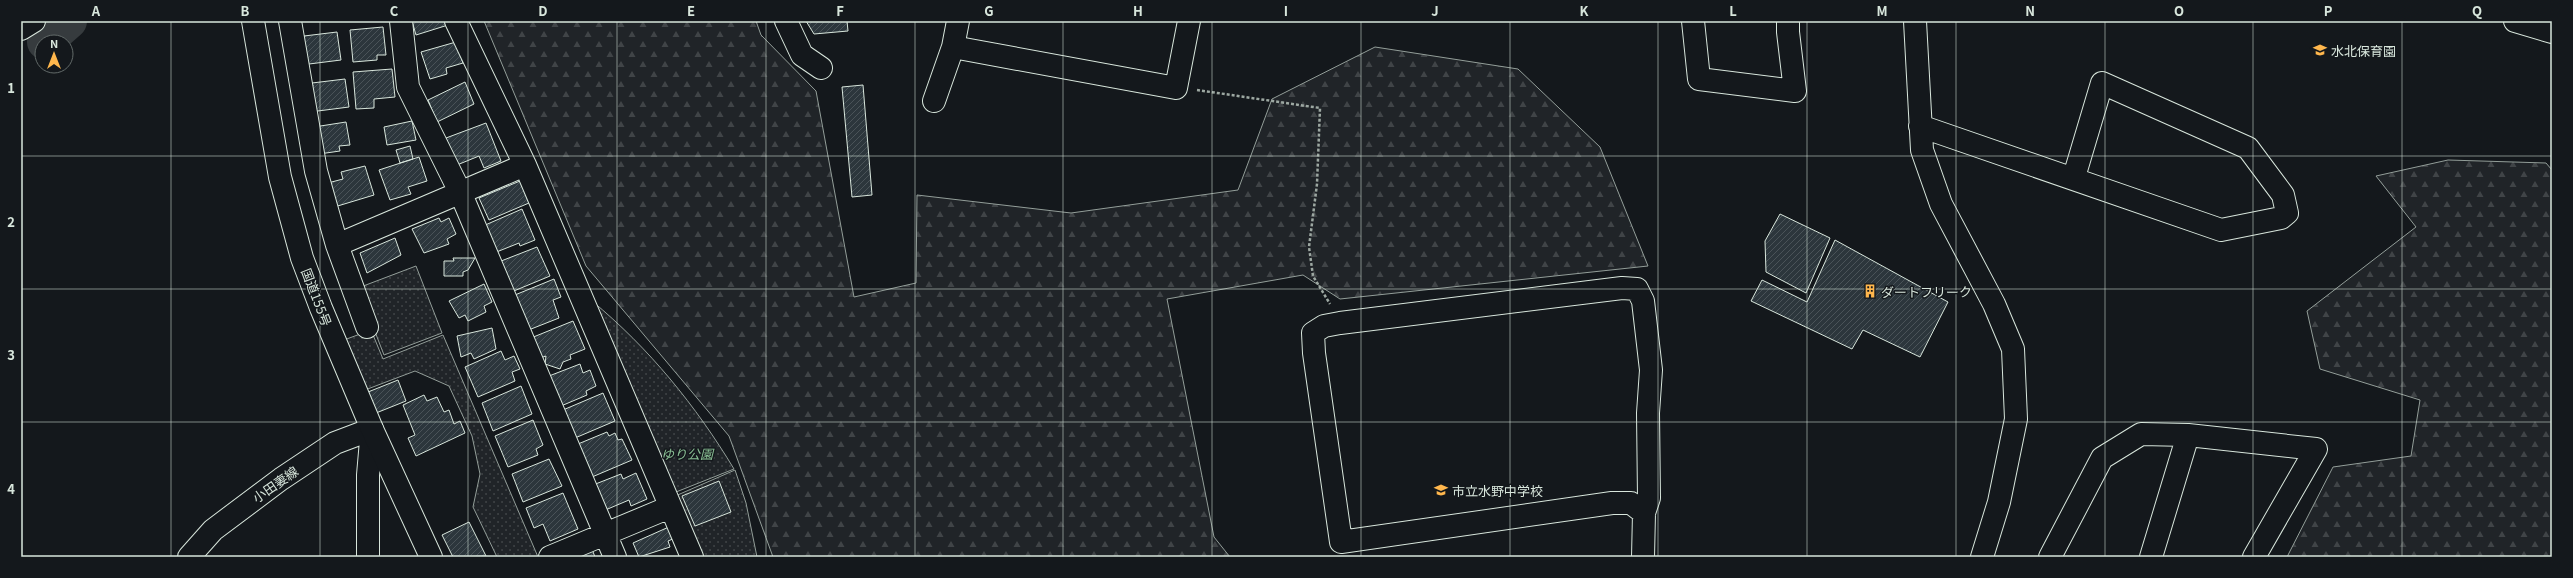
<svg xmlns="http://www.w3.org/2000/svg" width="2573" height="578" font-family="Georgia,'Noto Sans JP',serif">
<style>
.grass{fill:url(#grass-dots);stroke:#939e99}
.forest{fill:url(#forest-firs);stroke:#939e99}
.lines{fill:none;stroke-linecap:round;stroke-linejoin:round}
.river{stroke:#363b3e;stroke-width:36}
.building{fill:url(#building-hatch);stroke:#d8e6dc}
.minor-casing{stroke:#d8e6dc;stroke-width:24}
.major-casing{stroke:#d8e6dc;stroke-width:24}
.highway-casing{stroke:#d8e6dc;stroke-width:24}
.path{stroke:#9da8a2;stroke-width:2.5;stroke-dasharray:3 2;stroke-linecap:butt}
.minor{stroke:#14181c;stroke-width:22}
.major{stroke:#14181c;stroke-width:22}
.highway{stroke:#14181c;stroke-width:22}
.grid{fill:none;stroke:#d8e6dc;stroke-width:1;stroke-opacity:0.55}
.labels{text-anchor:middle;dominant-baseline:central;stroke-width:3;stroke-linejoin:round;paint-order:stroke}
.poi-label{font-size:13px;fill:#d8e6dc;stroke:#14181c;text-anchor:start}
.street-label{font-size:13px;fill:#d8e6dc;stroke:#14181c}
.park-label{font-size:13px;font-style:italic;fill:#8ac095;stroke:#14181c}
.neatline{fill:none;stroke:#d8e6dc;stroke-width:1.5}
.grid-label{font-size:13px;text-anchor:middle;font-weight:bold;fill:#d8e6dc}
</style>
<defs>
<pattern id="grass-dots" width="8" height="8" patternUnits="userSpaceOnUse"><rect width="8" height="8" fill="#202428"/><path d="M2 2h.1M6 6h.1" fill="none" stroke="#404447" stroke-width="1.8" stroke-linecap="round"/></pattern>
<pattern id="forest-firs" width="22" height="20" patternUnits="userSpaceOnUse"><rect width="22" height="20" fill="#202428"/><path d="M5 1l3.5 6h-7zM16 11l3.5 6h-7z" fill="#404447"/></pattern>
<pattern id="building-hatch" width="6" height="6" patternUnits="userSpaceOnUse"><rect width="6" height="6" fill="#2c363c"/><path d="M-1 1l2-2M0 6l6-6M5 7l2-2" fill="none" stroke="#4a5358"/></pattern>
</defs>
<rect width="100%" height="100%" fill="#14181c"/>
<!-- grass -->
<path class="grass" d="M416 266 442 333 384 355 358 288Z
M592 301C649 348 696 406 734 469L671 494Z
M371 330 383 359 443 335 538 557H497L473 507 480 474 472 436 449 386 415 371 365 390 344 340Z
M735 470 746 503 757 557H693L673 497Z"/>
<!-- forest -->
<path class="forest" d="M484 21H756L761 35 816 91 854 297 916 283 917 195 1071 213 1238 190 1272 99 1375 47 1518 69 1600 147 1648 266 1340 299 1303 275 1167 299 1214 537 1230 557H773L729 436 586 266Z
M2448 160 2546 163 2552 170V557H2287L2333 467 2411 456 2420 400 2320 369 2307 311 2416 227 2376 176Z"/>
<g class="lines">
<!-- river -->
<path class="river" d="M45 42 69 21"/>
</g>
<!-- building -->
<path class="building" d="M412 21H447L448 25 416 35Z
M806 21H847L848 31 814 34Z
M383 27 386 55H377V60L353 62 350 30Z
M337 32 341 60 301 65 304 36Z
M456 42 463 63 446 68 447 74 430 79 421 52Z
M392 69 395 97 374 99V108L356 109 353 72Z
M345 79 349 107 310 112 306 87 313 86 312 83Z
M465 82 474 104 437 122 428 100Z
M863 85 872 195 852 197 842 87Z
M412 121 416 140 387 145 384 127Z
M346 122 350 145 339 146 340 151 319 154 314 127Z
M486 123 501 161 484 168 479 156 457 165 446 138Z
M410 146 413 159 400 163 396 150Z
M419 157 427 181 408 187 411 194 390 200 379 170Z
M365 166 374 195 331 208 324 184 343 179 341 172Z
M520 181 529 203 489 220 479 198Z
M522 209 535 240 520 246 519 243 494 253 483 226Z
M1780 214 1830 238 1806 293 1766 272 1765 241Z
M439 218 441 222 449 218 456 234 447 239 449 244 424 253 412 229Z
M395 238 401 255 367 273 360 253Z
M1835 240 1948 302 1920 357 1863 330 1852 349 1751 301 1762 280 1807 302Z
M537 247 550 276 509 293 496 263Z
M453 258H475L468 270 463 272V276H444V261H454Z
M554 279 561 297 553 300 559 318 526 331 510 297Z
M484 284 492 302 484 306 486 312 468 321 465 315 459 318 449 301Z
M573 321 585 349 570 355 571 359 563 362 560 369 545 364 546 356 535 360 526 340Z
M492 328 496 349 474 359 471 353 461 357 457 336Z
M501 351 505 360 514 356 520 369 512 372 515 381 478 397 465 367Z
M580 364 583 373 590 370 596 386 586 391 587 395 561 406 549 376Z
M398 380 406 401 376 413 368 392Z
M521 386 532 414 493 431 482 403Z
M603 393 615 421 575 438 563 410Z
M424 395 427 401 437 397 444 412 449 410 454 424 460 421 465 433 416 456 408 438 415 435 403 405Z
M533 420 543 445 536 449 538 455 508 467 495 436Z
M607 432 609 436 615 433 618 440 622 439 632 460 592 477 578 444Z
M549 459 562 486 523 502 512 474Z
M636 473 647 499 631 506 629 500 603 511 593 485 621 474 623 479Z
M719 481 731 512 695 526 682 496Z
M563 493 578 529 550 541 543 524 534 528 526 508Z
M469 522 486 556 453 557 442 535Z
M671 526 675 538 668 541 670 547 639 557 633 543Z
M590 544 595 557H570Z"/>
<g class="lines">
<!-- minor casing -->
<g class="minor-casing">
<path id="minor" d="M290 21 316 171 337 245 367 327
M401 21 408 87 461 194 615 557
M456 21 525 165 692 557
M786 21 802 55 821 68
M1693 21 1699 79 1795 91 1788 32V21
M1915 21 1922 150 1941 204 1994 304 2013 349 2016 419 1999 502 1982 557
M21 29 34 21
M953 47 1176 88 1189 21
M934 101 953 47 958 21
M1920 126 2221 230 2281 218 2287 213 2283 195 2248 148 2102 83 2074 177
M337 245 525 165
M189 557 213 530 281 479 335 443 372 429 368 475V557
M550 557 670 507
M1643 557 1644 513 1649 498 1648 413 1651 370 1643 301 1637 289 1622 288 1340 323 1324 326 1313 333 1314 353 1341 542 1612 503H1631L1644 513
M2050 557 2102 458 2141 434 2188 435
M2151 557 2188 435 2316 449 2254 557"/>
</g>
<!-- major casing -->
<g class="major-casing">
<path id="major" d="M2515 21 2552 32"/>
</g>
<!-- highway casing -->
<g class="highway-casing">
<path id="highway" d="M253 21 280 177 302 258 321 308 372 429 431 557"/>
</g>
<!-- path -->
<path class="path" d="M1197 90 1320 108 1317 184 1309 247 1313 276 1330 304"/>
<!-- minor -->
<use href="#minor" class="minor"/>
<!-- major -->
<use href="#major" class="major"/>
<!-- highway -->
<use href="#highway" class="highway"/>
</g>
<!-- grid -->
<path class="grid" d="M171 21V557M320 21V557M468 21V557M617 21V557M766 21V557M915 21V557M1063 21V557M1212 21V557M1361 21V557M1510 21V557M1658 21V557M1807 21V557M1956 21V557M2105 21V557M2253 21V557M2402 21V557M21 156H2552M21 289H2552M21 422H2552"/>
<!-- icons -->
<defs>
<g id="school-bare" transform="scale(1.08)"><path d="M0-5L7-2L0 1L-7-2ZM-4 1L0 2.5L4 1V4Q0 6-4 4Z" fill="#ffb74d" stroke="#14181c" stroke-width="2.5" paint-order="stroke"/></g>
<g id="building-bare" transform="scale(1.08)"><path d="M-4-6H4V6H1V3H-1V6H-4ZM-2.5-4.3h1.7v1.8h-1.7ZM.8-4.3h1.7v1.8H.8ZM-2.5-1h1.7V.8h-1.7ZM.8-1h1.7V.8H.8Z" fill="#ffb74d" stroke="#14181c" stroke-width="2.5" paint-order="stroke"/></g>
</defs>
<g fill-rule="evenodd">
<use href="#school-bare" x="2320" y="50"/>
<use href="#building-bare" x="1870" y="291"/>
<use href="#school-bare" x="1441" y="490"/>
</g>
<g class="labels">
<!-- poi labels -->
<g class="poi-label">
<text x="2331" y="50">水北保育園</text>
<text x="1881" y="291">ダートフリーク</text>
<text x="1452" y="490">市立水野中学校</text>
</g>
<!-- street labels -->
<g class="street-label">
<text transform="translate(317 297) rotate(69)">国道155号</text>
<text transform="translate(275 484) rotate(-35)">小田妻線</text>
</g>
<!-- park labels -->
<g class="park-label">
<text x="687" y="453">ゆり公園</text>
</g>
</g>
<!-- border -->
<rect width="2573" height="578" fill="none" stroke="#14181c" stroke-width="44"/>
<!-- north arrow -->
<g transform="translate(54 54)"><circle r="19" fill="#14181c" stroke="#626a69"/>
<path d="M0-3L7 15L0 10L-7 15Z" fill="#ffb74d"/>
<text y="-6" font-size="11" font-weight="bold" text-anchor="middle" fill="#d8e6dc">N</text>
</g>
<rect x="22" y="22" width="2529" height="534" class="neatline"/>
<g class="grid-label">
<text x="96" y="16">A</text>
<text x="245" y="16">B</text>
<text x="394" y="16">C</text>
<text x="543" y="16">D</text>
<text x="691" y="16">E</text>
<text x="840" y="16">F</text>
<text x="989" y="16">G</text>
<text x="1138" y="16">H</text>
<text x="1286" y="16">I</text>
<text x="1435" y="16">J</text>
<text x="1584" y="16">K</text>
<text x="1733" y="16">L</text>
<text x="1882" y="16">M</text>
<text x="2030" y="16">N</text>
<text x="2179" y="16">O</text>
<text x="2328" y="16">P</text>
<text x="2477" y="16">Q</text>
<text x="11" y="93">1</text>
<text x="11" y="227">2</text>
<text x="11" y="360">3</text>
<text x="11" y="494">4</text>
</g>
</svg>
